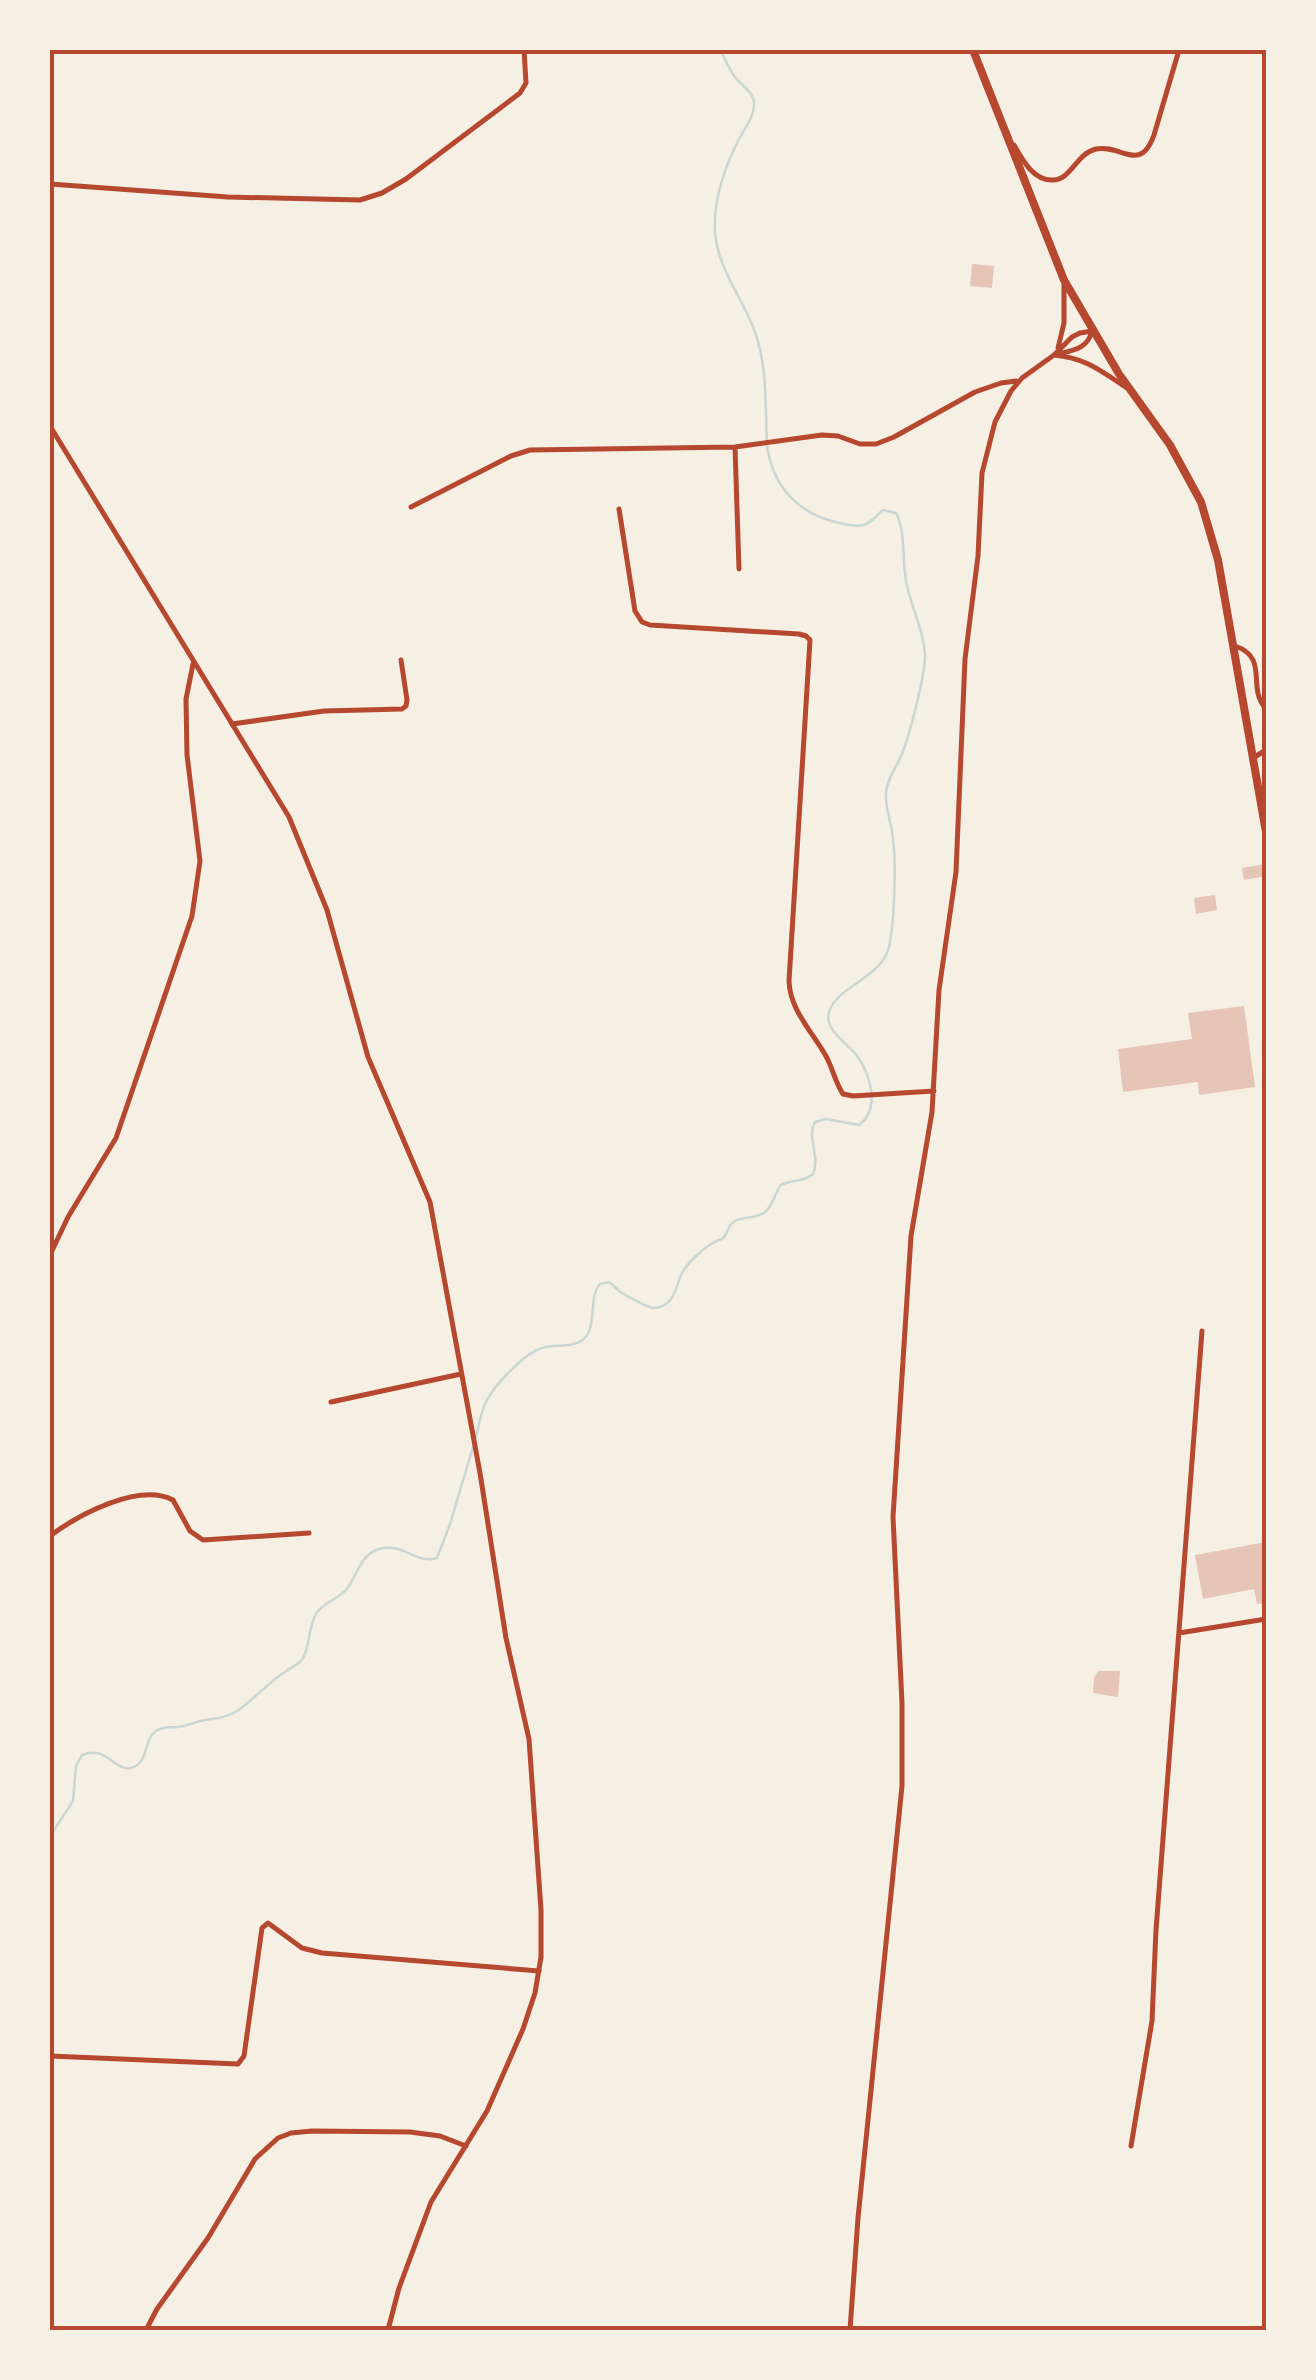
<svg xmlns="http://www.w3.org/2000/svg" width="1316" height="2380" font-family="'Work Sans',sans-serif">
<style>
.lines{fill:none;stroke-linecap:round;stroke-linejoin:round}
.stream{stroke:#c9d6d2;stroke-width:2.5}
.building{fill:#e6c5b7}
.minor{stroke:#b5482f;stroke-width:5}
.tertiary{stroke:#b5482f;stroke-width:5}
.primary{stroke:#b5482f;stroke-width:8}
.neatline{fill:none;stroke:#b5482f;stroke-width:4}
</style>
<rect width="100%" height="100%" fill="#f6efe4"/>
<g class="lines">
<!-- stream -->
<path class="stream" d="M475 1440C479 1427 480 1413 486 1402 494 1385 525 1353 542 1348 554 1344 571 1348 581 1341 599 1330 587 1299 600 1284 612 1280 611 1284 619 1291 623 1294 649 1308 653 1308 674 1307 675 1289 681 1275 687 1263 703 1248 715 1242 717 1240 720 1240 722 1239 729 1233 727 1225 735 1221 745 1216 756 1219 765 1212 774 1205 774 1193 781 1185 791 1179 803 1183 813 1174 821 1157 806 1138 815 1122L826 1119 859 1125C881 1109 870 1074 857 1056 848 1043 824 1031 829 1012 836 988 876 979 887 953 895 933 896 861 893 839 892 824 885 809 886 793 887 777 898 766 903 751 910 733 926 672 925 654 924 630 910 605 906 581 902 559 906 532 896 513L883 510C876 515 873 522 864 525 857 527 848 525 840 523 799 515 773 487 767 446 765 408 768 368 755 332 744 301 721 273 716 240 711 208 723 171 737 143 743 130 756 116 754 101 752 91 741 85 735 77 729 69 725 60 721 50
M50 1836 73 1801 76 1766 82 1755C108 1745 113 1771 131 1768 149 1764 143 1740 156 1731 163 1726 170 1728 178 1727 186 1726 193 1723 200 1721 213 1718 225 1719 237 1711 254 1699 268 1683 285 1672 291 1667 299 1665 303 1658 310 1646 308 1628 316 1614 323 1602 337 1600 346 1590 357 1576 360 1555 379 1549 403 1542 417 1565 437 1558L450 1524 473 1447"/>
</g>
<!-- building -->
<path class="building" d="M972 264 994 266 992 288 970 286Z
M1265 864 1266 876 1244 880 1242 868Z
M1215 895 1217 910 1196 914 1194 898Z
M1244 1006 1255 1087 1199 1095 1198 1082 1123 1092 1118 1049 1192 1039 1188 1013Z
M1266 1542V1603L1257 1604 1254 1589 1203 1599 1195 1555Z
M1098 1671H1120L1118 1697 1093 1693 1094 1678Z"/>
<g class="lines">
<!-- minor -->
<path class="minor" d="M132 50H143
M1014 145C1022 159 1033 181 1053 180 1071 180 1077 153 1096 149 1122 144 1140 174 1154 135L1179 50
M50 184 228 197 360 200 382 193 406 179 520 93 526 83 524 50
M1058 348 1064 323V285
M1062 353C1076 350 1088 347 1092 331
M1054 355C1086 358 1101 371 1127 388
M735 447 739 569
M411 507 511 456 530 450 735 447 822 435 838 436 860 444H876L894 437 975 392 1001 383 1016 381
M619 509 635 611 642 622 650 625 799 634 806 636 810 640 789 981C790 1011 813 1032 827 1058 833 1070 836 1084 843 1094L853 1096 934 1091
M1235 646C1270 658 1246 687 1266 709
M232 724 324 711 402 709 406 706 407 700 401 660
M1253 758 1266 750
M50 1255 68 1217 116 1138 192 916 200 861 187 755 186 699 193 664
M331 1402 461 1374
M50 1536C78 1515 139 1482 173 1500L190 1531 203 1540 309 1533
M1179 1633 1266 1619
M50 2056 238 2064 244 2056 262 1928 268 1923 302 1948 322 1953 539 1971
M1131 2146 1152 2021 1156 1930 1202 1331
M146 2330 157 2309 208 2238 255 2159 278 2138 291 2133 312 2131 410 2132 440 2136 466 2146
M850 2330 858 2218 902 1786V1703L893 1517 911 1236 932 1112 939 990 956 872 965 659 978 556 982 473 995 422 1011 391 1022 378 1054 355 1072 337 1080 333 1092 331"/>
<!-- tertiary -->
<path class="tertiary" d="M50 426 289 817 327 910 368 1057 430 1202 480 1473 506 1638 529 1739 541 1910V1957L535 1993 523 2029 487 2111 431 2202 399 2288 388 2330"/>
<!-- primary -->
<path class="primary" d="M973 50 1064 280 1119 374 1170 445 1201 502 1218 560 1266 832"/>
</g>
<!-- border -->
<rect width="1316" height="2380" fill="none" stroke="#f6efe4" stroke-width="105"/>
<rect x="52" y="52" width="1212" height="2276" class="neatline"/>
</svg>
